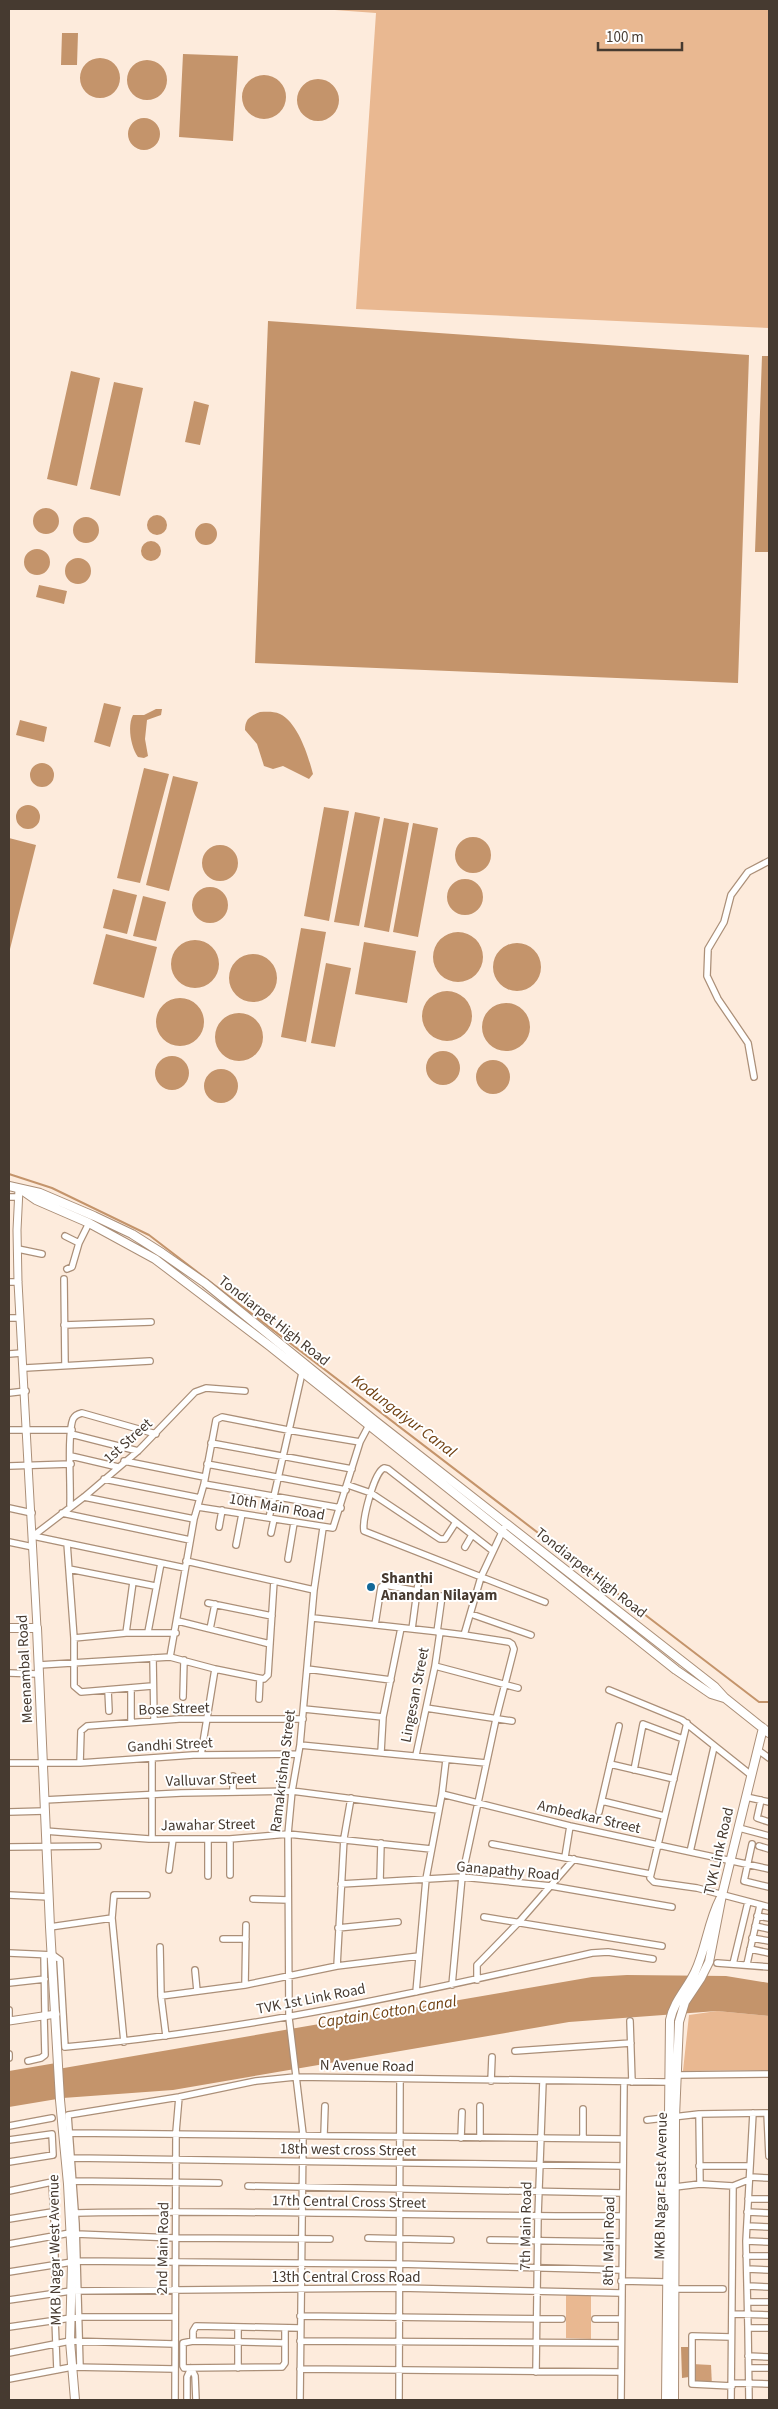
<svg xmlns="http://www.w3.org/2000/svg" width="778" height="2409" font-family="'Source Sans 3',sans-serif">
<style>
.green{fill:#e9b891}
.forest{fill:#cf9e76}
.water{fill:#c4946b}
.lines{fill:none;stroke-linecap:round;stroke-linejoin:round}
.stream{stroke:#c4946b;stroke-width:2}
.minor-casing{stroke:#ab8f78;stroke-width:8}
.tertiary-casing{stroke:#ab8f78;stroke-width:9}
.secondary-casing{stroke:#ab8f78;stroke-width:10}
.minor{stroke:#fff;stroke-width:5.5}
.tertiary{stroke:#fff;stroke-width:7}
.secondary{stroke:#fff;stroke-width:8}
.poi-dot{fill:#126898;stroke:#fff;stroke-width:2}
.labels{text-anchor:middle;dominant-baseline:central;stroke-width:4;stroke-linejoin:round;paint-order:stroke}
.street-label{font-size:15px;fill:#463a30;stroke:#fff}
.poi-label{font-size:15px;font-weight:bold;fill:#463a30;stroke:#fff;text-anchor:start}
.water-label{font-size:16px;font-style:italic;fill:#704112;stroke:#fff}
</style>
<rect width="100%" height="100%" fill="#fdebdc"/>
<!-- green -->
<path class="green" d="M321 9H769V328L356 309 376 13Z
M717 2011 769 2016V2070L683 2071 689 2015Z
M566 2295H591V2339L566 2338Z"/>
<!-- forest -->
<path class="forest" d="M692 2364 711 2365 712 2386H692Z"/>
<!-- water -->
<path class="water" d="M62 33H78L77 65H61Z
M183 54 238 56 233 141 179 137Z
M80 78a20 20 0 1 1 40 0a20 20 0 1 1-40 0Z
M127 80a20 20 0 1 1 40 0a20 20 0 1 1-40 0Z
M242 97a22 22 0 1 1 44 0a22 22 0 1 1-44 0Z
M297 100a21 21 0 1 1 42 0a21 21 0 1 1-42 0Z
M128 134a16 16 0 1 1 32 0a16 16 0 1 1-32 0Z
M268 321 749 355 738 683 255 663Z
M762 356H769V552H755Z
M71 371 100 378 77 486 47 479Z
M114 382 143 388 120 496 90 489Z
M194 401 209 405 200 445 185 442Z
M33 521a13 13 0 1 1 26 0a13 13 0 1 1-26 0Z
M147 525a10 10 0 1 1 20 0a10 10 0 1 1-20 0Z
M73 530a13 13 0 1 1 26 0a13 13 0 1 1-26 0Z
M195 534a11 11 0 1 1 22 0a11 11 0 1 1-22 0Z
M141 551a10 10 0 1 1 20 0a10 10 0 1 1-20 0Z
M24 562a13 13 0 1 1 26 0a13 13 0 1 1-26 0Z
M65 571a13 13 0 1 1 26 0a13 13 0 1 1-26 0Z
M39 585 67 591 64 604 36 597Z
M104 703 121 707 110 747 94 742Z
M156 709H162L161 715 147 720 145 739 148 756 144 758 138 757C131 748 127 726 133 715H144Z
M260 712C266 712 273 711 280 714 298 723 308 755 313 774L309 779 283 766 273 769 264 766 257 744 245 730C245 719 250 716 260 712Z
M20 720 47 727 44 742 16 735Z
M30 775a12 12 0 1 1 24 0a12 12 0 1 1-24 0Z
M144 768 169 774 140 883 117 878Z
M173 776 198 782 169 891 146 885Z
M16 817a12 12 0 1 1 24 0a12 12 0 1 1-24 0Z
M324 807 349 811 329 921 304 916Z
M355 812 380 817 359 926 334 922Z
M384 818 409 823 389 932 364 927Z
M413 823 438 828 418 937 393 932Z
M455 855a18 18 0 1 1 36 0a18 18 0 1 1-36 0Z
M9 838 36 845 9 953Z
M202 863a18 18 0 1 1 36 0a18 18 0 1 1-36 0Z
M447 897a18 18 0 1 1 36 0a18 18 0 1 1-36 0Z
M192 905a18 18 0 1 1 36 0a18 18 0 1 1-36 0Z
M113 889 137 895 127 934 103 928Z
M143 896 166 902 156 941 133 936Z
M301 928 326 932 306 1042 281 1037Z
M433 957a25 25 0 1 1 50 0a25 25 0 1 1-50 0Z
M106 934 157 947 144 998 93 984Z
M171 964a24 24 0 1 1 48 0a24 24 0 1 1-48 0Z
M364 942 416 951 407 1003 355 994Z
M493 967a24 24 0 1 1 48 0a24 24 0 1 1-48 0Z
M229 978a24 24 0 1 1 48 0a24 24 0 1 1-48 0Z
M326 963 351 968 335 1047 311 1043Z
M422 1016a25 25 0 1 1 50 0a25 25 0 1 1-50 0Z
M156 1022a24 24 0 1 1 48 0a24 24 0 1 1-48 0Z
M482 1027a24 24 0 1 1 48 0a24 24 0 1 1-48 0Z
M215 1037a24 24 0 1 1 48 0a24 24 0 1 1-48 0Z
M426 1068a17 17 0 1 1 34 0a17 17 0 1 1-34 0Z
M155 1073a17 17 0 1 1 34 0a17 17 0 1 1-34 0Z
M476 1077a17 17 0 1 1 34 0a17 17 0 1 1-34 0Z
M204 1086a17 17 0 1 1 34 0a17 17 0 1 1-34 0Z
M627 1975 726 1976 769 1983V2016L717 2011 569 2022 173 2090 63 2098 9 2107V2071L56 2063 58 2069 592 1977Z
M681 2347H688L689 2377 682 2378Z"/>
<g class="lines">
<!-- stream -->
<path class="stream" d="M9 1174 52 1188 149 1235 759 1702H769"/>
<!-- minor casing -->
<g class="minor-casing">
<path id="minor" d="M754 1077 748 1043 718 999 707 976 708 949 724 922 731 895 748 872 769 861
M9 1197H18
M65 1236 79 1243
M18 1249 42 1254
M67 1269 72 1267 79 1243 89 1223
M64 1279 65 1365
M9 1282H18
M9 1318H20
M64 1325 151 1322
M9 1354 22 1353
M25 1368 150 1361
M9 1393 26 1391
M9 1430H72
M71 1434 138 1451
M211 1443 352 1469
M71 1456 118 1467
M124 1461 204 1477
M207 1464 346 1490
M9 1466 71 1464
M104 1479 200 1498
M204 1484 341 1508
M348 1485 371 1493 440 1539H445L456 1522
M84 1497 194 1519
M70 1505C71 1488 67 1433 73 1419 75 1415 78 1414 82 1413L156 1434
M198 1507 333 1528 360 1442 369 1425
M9 1508 32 1513
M62 1513 190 1540
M269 1518 302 1373
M219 1527 222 1510
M271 1533 274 1519
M33 1536 84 1497 138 1451 195 1392 206 1388 245 1391
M33 1536 185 1568
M9 1542 33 1547
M67 1543 74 1638V1686L81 1692 152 1686
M236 1545 242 1514
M465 1547 472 1535
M493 1551 388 1469 384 1468C374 1472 362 1520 364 1531L545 1602
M288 1559 294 1523
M186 1561 314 1590
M69 1569 155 1586
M417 1591 419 1578
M208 1603 272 1616
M471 1614 531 1635
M313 1618 440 1632
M178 1621 270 1644
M375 1625 381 1587 385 1585 417 1591 412 1629
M210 1629 215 1604
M148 1632 161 1563
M437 1632 442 1596
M126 1633 133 1582
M74 1638 126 1633H176
M170 1657 194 1519 204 1484 216 1420 222 1417 288 1430 360 1442
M153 1658 154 1721
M39 1665 170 1657 215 1669 264 1679 268 1675 274 1581
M435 1666 518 1688
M307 1669 391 1680
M9 1673 38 1674
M131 1689V1722
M108 1690 109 1711
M609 1690 682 1720 751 1775
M183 1697 184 1660
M259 1699 260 1679
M426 1708 512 1721
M304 1709 383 1717
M687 1723 650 1878 654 1882 697 1888 769 1907
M300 1745 486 1763
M758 1750 769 1758
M381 1752 383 1717 401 1628
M201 1755 215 1669
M416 1755 435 1666 440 1632 464 1635 481 1577 504 1528
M152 1758V1839
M9 1763H80L193 1755 298 1754
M80 1763 81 1731 87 1726 179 1719H303
M610 1764 674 1779
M634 1770 643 1724 683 1739
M233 1792V1776
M442 1794 570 1826 769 1869
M746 1797 769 1802
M44 1800 181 1793 292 1791 438 1810
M761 1800 757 1818 769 1822
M602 1801 664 1816
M9 1812 45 1811
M599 1812 619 1726
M739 1828 769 1836
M45 1831 149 1839H230L288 1834 431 1849
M208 1839V1876
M230 1839V1875
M492 1844 650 1874
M752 1844 744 1881 769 1887
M759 1846 769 1849
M9 1847 98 1846
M690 1852 714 1747
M565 1857 570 1826
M169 1870 173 1839
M380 1881 381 1843
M341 1884 462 1877 551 1886 672 1907
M9 1895 49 1897
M253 1899 288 1900
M757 1916 769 1918
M484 1917 662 1946
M112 1918 124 2042
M755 1926 769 1929
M50 1927 112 1918 114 1895H147
M338 1928 398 1922
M752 1938 769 1941
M223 1939H246
M160 1947 161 1996 166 2036
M750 1949 769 1953
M9 1953 53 1955 60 1960 65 2047C243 2031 418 1993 592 1953L608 1952 653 1959
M44 1955 45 2015
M717 1963 769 1967
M733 1964 748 1902
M747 1964 760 1905
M337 1966 344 1838 351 1798
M195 1970 197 1991
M477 1980V1965L480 1962 519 1922 574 1859
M9 1983 45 1979
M245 1985 246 1925
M452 1985 462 1877 496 1719 514 1649 512 1644 509 1642 464 1635
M416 1992 426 1879 442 1794 446 1760
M161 1996 245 1985 337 1966 419 1956
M9 2010V2021
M630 2021 632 2082
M515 2051 631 2043
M9 2054V2058
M28 2061 41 2058 45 2055 44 2016
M491 2081 492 2057
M767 2113 769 2156
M699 2114 700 2184
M647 2120 699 2114 769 2113
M9 2126 52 2118
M71 2133 623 2139
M324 2135 325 2106
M461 2138 462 2112
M480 2138V2106
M583 2138V2109
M9 2140 52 2134 53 2155 9 2162
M73 2158 623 2166
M699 2166H749
M750 2177 769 2178
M74 2181 219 2183
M248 2186 622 2193
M675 2187 700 2184 733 2186 748 2180
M9 2191 52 2182 55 2237V2319L57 2370
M748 2199H769
M747 2212 769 2213
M76 2213C258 2209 440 2217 622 2216
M9 2219 52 2212
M747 2226 769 2227
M76 2234 175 2238 330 2239
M368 2238 451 2240
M490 2240 622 2242
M746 2241 769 2242
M9 2244 70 2233
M746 2256H769
M77 2261 399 2264 621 2270
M747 2269 769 2270
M9 2272 72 2262
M621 2281 667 2282
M748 2286 769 2287
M673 2289H723
M9 2300 71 2291 399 2288 621 2293
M748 2302H769
M732 2314 769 2315
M300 2316 562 2319
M595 2319H620
M9 2327 78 2317H174
M238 2327V2368
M285 2328V2363L282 2367 184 2368 183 2366V2343L193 2341V2331L196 2326 300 2328
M748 2328 746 2241 753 2113
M731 2337 692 2336V2384L732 2386
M193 2341 285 2343
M300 2341 620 2343
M9 2353 70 2341 174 2344
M748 2356 769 2357
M80 2367 76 2224 68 2115 179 2097 256 2081 295 2077 668 2082 677 2075 769 2074
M749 2368H769
M300 2369 620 2372
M536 2372 538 2216 543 2081
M9 2379 72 2367 174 2369
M732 2383 769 2384
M175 2400 176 2132 179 2097
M187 2400V2377L191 2368 195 2376 196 2400
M300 2400 303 2134 289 2018 288 1834 292 1791 300 1745 314 1590 323 1528
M399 2400 400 2080
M621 2400 624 2082
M731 2400 733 2186
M749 2400 748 2328H769"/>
</g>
<!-- tertiary casing -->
<g class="tertiary-casing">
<path id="tertiary" d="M19 1189 17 1230 18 1282 37 1628
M9 2021 56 2014"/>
</g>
<!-- secondary casing -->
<g class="secondary-casing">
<path id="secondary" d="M9 1186 40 1193 94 1216 132 1234 162 1253 205 1283 374 1420 715 1687 725 1698 769 1733
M23 1191 36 1200 89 1223 155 1259 271 1347 676 1670 711 1694 724 1698
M9 1628H37L50 1927 60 2100 68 2184 72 2262 70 2341 75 2400
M666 2400 670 2020C674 2001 687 1989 695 1972 706 1949 708 1922 720 1899
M674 2400 675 2117 679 2022 685 2002 701 1978 709 1962 722 1895 763 1728"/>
</g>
<!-- minor -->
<use href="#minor" class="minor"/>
<!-- tertiary -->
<use href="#tertiary" class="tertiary"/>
<!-- secondary -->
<use href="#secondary" class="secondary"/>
</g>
<!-- markers -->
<circle class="poi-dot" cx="371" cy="1587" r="5"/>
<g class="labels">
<!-- street labels -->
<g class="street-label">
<text transform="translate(274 1321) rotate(38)">Tondiarpet High Road</text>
<text transform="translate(128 1441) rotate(-42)">1st Street</text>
<text transform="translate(277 1507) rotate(10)">10th Main Road</text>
<text transform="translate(591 1573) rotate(38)">Tondiarpet High Road</text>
<text transform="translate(25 1669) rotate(-93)">Meenambal Road</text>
<text transform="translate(415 1695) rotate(-79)">Lingesan Street</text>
<text transform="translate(174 1709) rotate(-2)">Bose Street</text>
<text transform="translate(170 1745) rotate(-3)">Gandhi Street</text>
<text transform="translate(283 1771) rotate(-83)">Ramakrishna Street</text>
<text transform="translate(211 1780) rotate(-2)">Valluvar Street</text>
<text transform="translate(589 1817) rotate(13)">Ambedkar Street</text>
<text transform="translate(208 1825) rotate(-1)">Jawahar Street</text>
<text transform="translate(719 1851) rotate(-77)">TVK Link Road</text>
<text transform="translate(508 1871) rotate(5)">Ganapathy Road</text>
<text transform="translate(311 1999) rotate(-11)">TVK 1st Link Road</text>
<text transform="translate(367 2066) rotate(1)">N Avenue Road</text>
<text transform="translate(348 2150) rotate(1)">18th west cross Street</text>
<text transform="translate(661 2186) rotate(-89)">MKB Nagar East Avenue</text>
<text transform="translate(349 2202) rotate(1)">17th Central Cross Street</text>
<text transform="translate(526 2226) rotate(-89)">7th Main Road</text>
<text transform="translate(609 2241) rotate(-89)">8th Main Road</text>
<text transform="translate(163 2248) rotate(-89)">2nd Main Road</text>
<text transform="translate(55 2250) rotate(-91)">MKB Nagar West Avenue</text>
<text x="346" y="2277">13th Central Cross Road</text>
</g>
<!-- poi labels -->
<g class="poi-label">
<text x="381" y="1578">Shanthi<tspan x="381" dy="17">Anandan Nilayam</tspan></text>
</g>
<!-- water labels -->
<g class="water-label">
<text transform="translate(404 1416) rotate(37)">Kodungaiyur Canal</text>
<text transform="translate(387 2012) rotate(-9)">Captain Cotton Canal</text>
</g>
</g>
<!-- border -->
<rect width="778" height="2409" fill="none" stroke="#463a30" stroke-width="20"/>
<!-- scale -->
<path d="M598 42v8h84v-8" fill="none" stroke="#463a30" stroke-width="2.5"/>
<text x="606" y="42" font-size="15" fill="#463a30" stroke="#ffffff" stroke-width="4" paint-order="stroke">100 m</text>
</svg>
